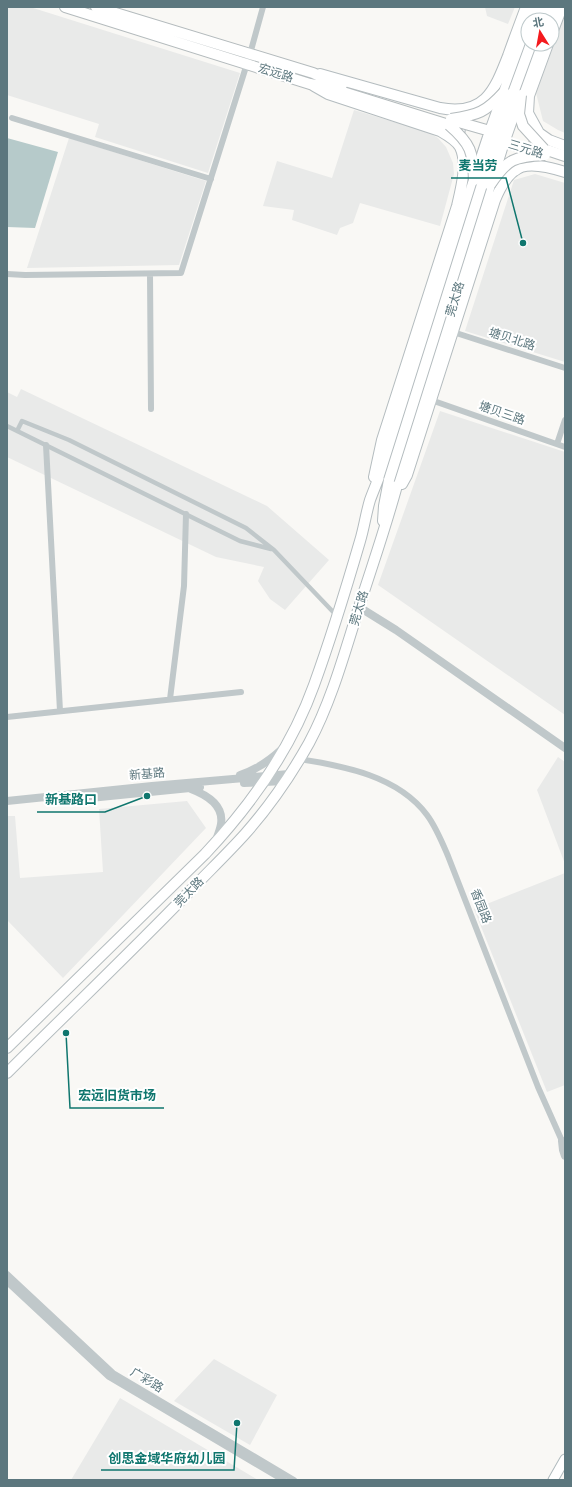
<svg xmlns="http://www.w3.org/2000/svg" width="572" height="1487" font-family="'Public Sans','Noto Sans SC',sans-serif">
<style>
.built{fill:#e9eae9}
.water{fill:#b6caca}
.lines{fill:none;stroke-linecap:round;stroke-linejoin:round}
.secondary-casing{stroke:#b0bbbe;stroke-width:11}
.primary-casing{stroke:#b4bcbf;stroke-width:12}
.trunk-casing{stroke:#b4bbbd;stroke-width:12}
.pedestrian{stroke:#c0c8ca;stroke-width:4.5}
.minor{stroke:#c0c8ca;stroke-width:6}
.tertiary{stroke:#c0c8ca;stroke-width:8}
.secondary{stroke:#fff;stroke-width:9}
.primary{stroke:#fff;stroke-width:10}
.trunk{stroke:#fff;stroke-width:10}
.primary-bridge-casing{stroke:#b4bcbf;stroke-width:12;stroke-linecap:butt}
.trunk-bridge-casing{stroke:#b4bbbd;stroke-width:12;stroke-linecap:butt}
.primary-bridge{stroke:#fff;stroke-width:10}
.trunk-bridge{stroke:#fff;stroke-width:10}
.labels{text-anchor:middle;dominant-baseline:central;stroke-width:4;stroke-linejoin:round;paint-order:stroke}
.street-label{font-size:12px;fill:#5c777e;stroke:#fff}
.leader{fill:none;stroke:#0f766e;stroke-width:1.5}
.callout-dot{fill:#0f766e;stroke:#fff;stroke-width:1.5}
.callout-label{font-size:13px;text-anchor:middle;font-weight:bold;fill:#0f766e;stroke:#fff;stroke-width:4;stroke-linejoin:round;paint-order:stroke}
</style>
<rect width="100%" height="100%" fill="#f9f8f5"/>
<!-- built -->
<path class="built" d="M7 7H30L240 73 208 173 95 137 99 124 7 95Z
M485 7H515L508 24 487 16Z
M565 15V133L558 130 543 121 536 93Z
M354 110 428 132 438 138 446 147 453 163 454 174 440 226 360 203 353 223 340 228 337 235 292 220 294 210 263 206 277 161 332 178Z
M69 138 206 181 179 265 27 268Z
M535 174 565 183V362L465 331 514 180Z
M21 389 267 506 329 560 285 610 270 599 258 581 264 567 216 557 7 457V392L17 397Z
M440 411 565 452V715L378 585Z
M558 757 565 762V864L537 790Z
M187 801 206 828 63 978 7 920V816H15L20 878 103 872 99 809Z
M565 873V1085L547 1092 474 909Z
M214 1359 277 1395 250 1445 174 1401Z
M120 1398 258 1480H71Z"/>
<!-- water -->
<path class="water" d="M7 138 58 152 35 228 7 227Z"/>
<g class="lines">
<!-- secondary casing -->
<g class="secondary-casing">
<path id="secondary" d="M553 1480 565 1459"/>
</g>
<!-- primary casing -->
<g class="primary-casing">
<path id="primary" d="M531 20 536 7
M540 20 545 7
M549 20 554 7
M552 33 562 7
M548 44 529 96 528 113 539 133 549 140 565 146
M320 74 440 108C484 116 494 92 508 56 514 39 520 23 526 7
M314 86 328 94 440 131C447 135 456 140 460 147 468 163 461 189 457 206L382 440 374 477
M504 92 528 28
M521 95 540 44
M459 137a38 38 0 1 1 76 0a38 38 0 1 1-76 0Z
M402 484 407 475 495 200C511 161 527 160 565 172
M383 521 384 506 389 480
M7 1048 205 854C251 805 291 749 314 685 331 638 346 589 360 541 364 528 366 513 370 500 374 489 379 478 383 466L474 180
M7 1073C67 1013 129 954 188 893 207 873 227 854 245 834 269 807 291 775 309 743 332 700 345 651 360 604 374 560 390 515 401 470L490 185"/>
</g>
<!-- trunk casing -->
<g class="trunk-casing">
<path id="trunk" d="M65 7 310 84 330 88 449 125
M96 7 313 73 332 82 342 85
M544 149 565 156"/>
</g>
<!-- pedestrian -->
<path class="pedestrian" d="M7 426 240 541 271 549
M17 431 22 421 69 440 246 528 274 550 337 616"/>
<!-- minor -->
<path class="minor" d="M12 118 211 179
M7 274 25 275 181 273 250 54 263 7
M150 274 151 409
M453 332 565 368
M431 400 565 447
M557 444 565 420
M46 445 60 711
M170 699 184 586 186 514
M7 717 241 692
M299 759C344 766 398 776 427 815 436 827 442 842 448 856L538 1087 562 1141
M7 1274 113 1373 294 1480
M7 1282 109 1377 283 1480"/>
<!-- tertiary -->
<path class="tertiary" d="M359 607 396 630 565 748
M240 775C256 770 269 761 281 750
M244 783 285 781
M191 789C207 795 224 805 221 824 220 830 217 837 215 843
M7 801 152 786 289 774
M50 802 200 787
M562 1141 563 1150 565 1156"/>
<!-- secondary -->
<use href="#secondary" class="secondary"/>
<!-- primary -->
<use href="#primary" class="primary"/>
<!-- trunk -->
<use href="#trunk" class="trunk"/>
<!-- primary-bridge casing -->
<g class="primary-bridge-casing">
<path id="primary-bridge" d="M490 131 504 92
M506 137 518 103
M474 179 488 137
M492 181 504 142
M389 480 497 137 531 44"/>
</g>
<!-- trunk-bridge casing -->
<g class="trunk-bridge-casing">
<path id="trunk-bridge" d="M521 95 519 114 523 126 544 149
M451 119C478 115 486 112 504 92
M455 121 490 131
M449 125C471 144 473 152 474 180
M504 142 539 153
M490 185C508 158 514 157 545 155"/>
</g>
<!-- primary-bridge -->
<use href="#primary-bridge" class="primary-bridge"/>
<!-- trunk-bridge -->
<use href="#trunk-bridge" class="trunk-bridge"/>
</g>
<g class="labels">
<!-- street labels -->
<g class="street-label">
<text transform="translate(276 73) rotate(17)">宏远路</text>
<text transform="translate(526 149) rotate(17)">三元路</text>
<text transform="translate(455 299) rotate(-73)">莞太路</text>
<text transform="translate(512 339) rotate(18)">塘贝北路</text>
<text transform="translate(502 413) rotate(19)">塘贝三路</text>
<text transform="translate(359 608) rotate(-73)">莞太路</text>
<text transform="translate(147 774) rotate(-5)">新基路</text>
<text transform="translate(189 892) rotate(-46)">莞太路</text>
<text transform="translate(481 906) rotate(69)">香园路</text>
<text transform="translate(147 1380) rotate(31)">广彩路</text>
</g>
</g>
<!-- callouts -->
<path class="leader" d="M523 243L506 178H451M147 796L105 812H37M66 1033L70 1108H164M237 1423L234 1470H101"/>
<g class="callout-dot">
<circle cx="523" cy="243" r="4"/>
<circle cx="147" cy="796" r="4"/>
<circle cx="66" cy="1033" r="4"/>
<circle cx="237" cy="1423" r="4"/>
</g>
<g class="callout-label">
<text x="478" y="170">麦当劳</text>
<text x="71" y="804">新基路口</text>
<text x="117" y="1100">宏远旧货市场</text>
<text x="167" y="1463">创思金域华府幼儿园</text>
</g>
<!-- border -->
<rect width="572" height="1487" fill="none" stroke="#5c777e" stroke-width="16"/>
<!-- north arrow -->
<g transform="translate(540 32) rotate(349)"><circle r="19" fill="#ffffff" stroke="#bec9cb"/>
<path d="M0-3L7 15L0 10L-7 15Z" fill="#f41a1e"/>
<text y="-6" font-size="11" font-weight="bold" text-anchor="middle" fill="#5c777e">北</text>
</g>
</svg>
